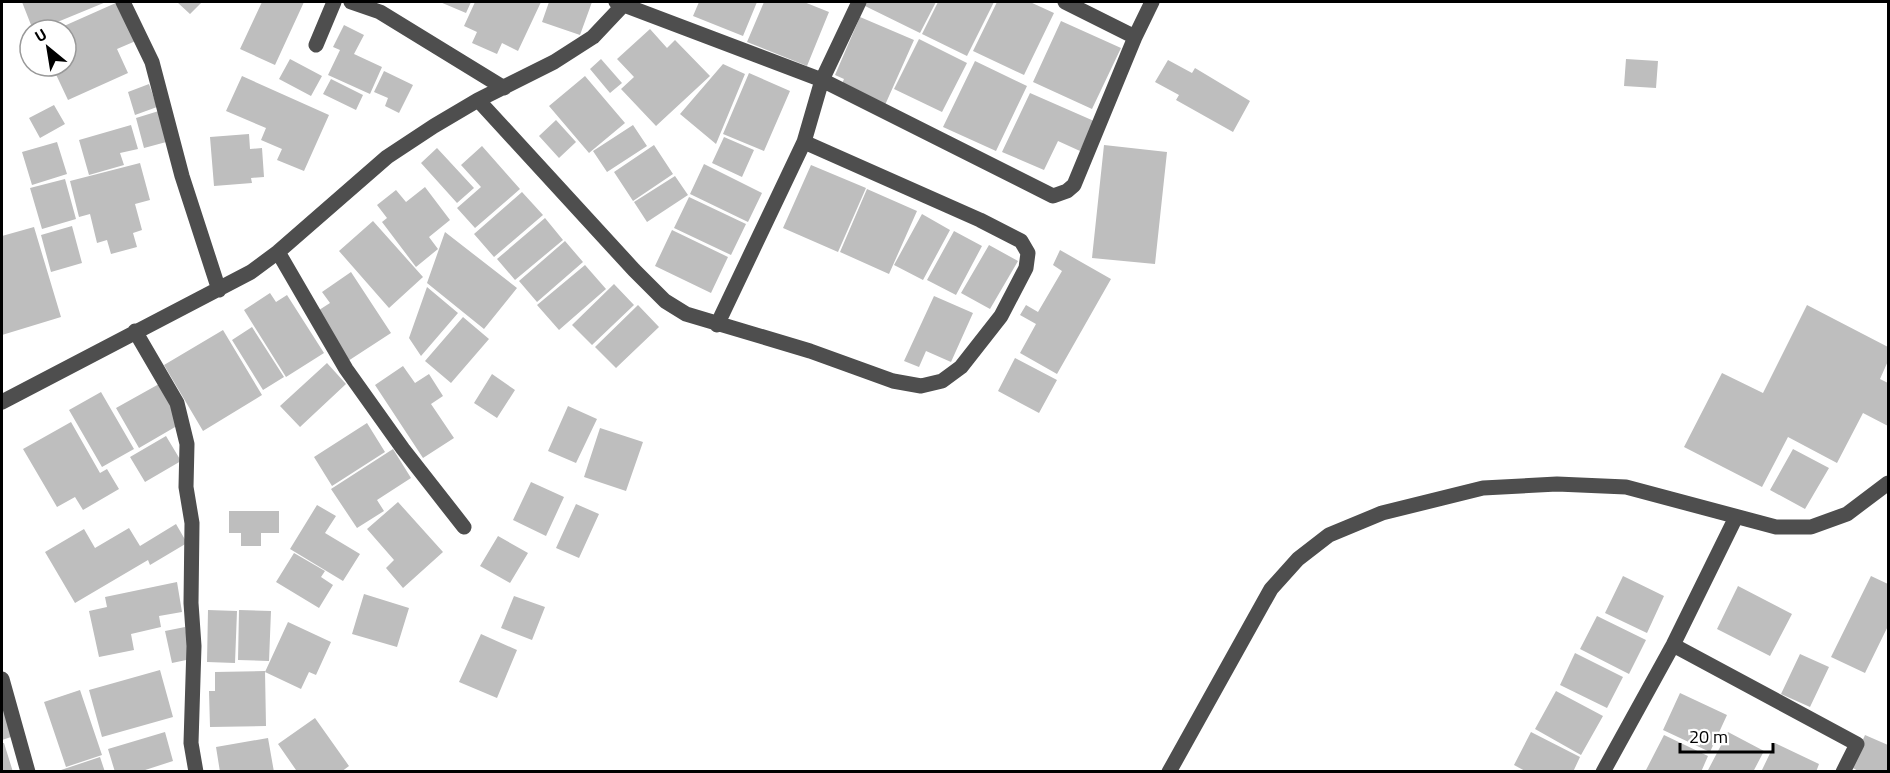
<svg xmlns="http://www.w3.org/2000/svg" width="1890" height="773" font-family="'Titillium Web',sans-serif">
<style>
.building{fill:#bebebe}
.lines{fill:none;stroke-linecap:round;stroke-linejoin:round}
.minor{stroke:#4e4e4e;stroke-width:15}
</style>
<rect width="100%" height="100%" fill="#fff"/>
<!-- building -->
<path class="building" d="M22 2H106L38 30H33Z
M118 2 138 40 117 49 128 73 68 100 52 66H66V30H55Z
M177 2H202L190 14Z
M262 2H304L275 65 240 49Z
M440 2H471L466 13Z
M475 2H541L518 51 502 43 497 54 472 43 477 32 464 26Z
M549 2H592L580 35 542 22Z
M699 2H757L743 36 693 16Z
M764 2H804L829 12 807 66 747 42Z
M865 2H936L920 33 863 5Z
M938 2H994L967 56 922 34Z
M997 2H1030L1054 13 1024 75 973 51Z
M860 17 914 40 885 105 841 86 844 79 835 75Z
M1061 21 1121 48 1092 109 1033 82Z
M344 25 364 35 354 54 382 67 370 94 328 75 340 50 333 47Z
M650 29 667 48 675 40 710 76 656 126 621 89 634 77 617 59Z
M919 39 967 63 942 112 894 89Z
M290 59 322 76 311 96 279 79Z
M601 59 622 83 610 93 590 69Z
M1626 59 1658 61 1656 88 1624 86Z
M1168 60 1192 73 1195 68 1250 101 1233 132 1176 100 1179 95 1155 82Z
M975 61 1027 86 996 151 943 127Z
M723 64 745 74 716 144 680 114Z
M384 71 413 85 399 113 385 106 388 98 374 92Z
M749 73 790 91 764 151 723 134Z
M242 76 329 115 304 171 277 160 282 149 261 140 266 128 226 111Z
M585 76 625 123 589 153 549 106Z
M331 79 363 95 356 110 323 94Z
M149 84 157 107 135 115 128 92Z
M1030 93 1094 121 1080 151 1058 141 1044 170 1002 152Z
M54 105 65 124 40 138 29 118Z
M162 110 170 141 144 148 136 118Z
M556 120 576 142 559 158 539 136Z
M131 125 138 149 120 153 124 165 89 175 79 140Z
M633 125 647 146 607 172 593 151Z
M249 134 250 149 262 148 264 177 251 178 252 183 214 186 210 137Z
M724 137 754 150 742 177 712 163Z
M57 142 67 174 32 185 22 152Z
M654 145 673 174 633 201 614 172Z
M1104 145 1167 152 1155 264 1092 258Z
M482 146 520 189 475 228 457 208 481 187 461 165Z
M437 148 474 188 457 203 421 163Z
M140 163 150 200 135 204 142 230 133 233 137 247 111 254 107 240 97 243 90 214 79 217 70 181Z
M704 164 762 193 748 222 690 194Z
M811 165 866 188 838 252 783 228Z
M675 176 688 195 647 222 634 202Z
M65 179 76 219 42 229 30 188Z
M425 187 450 220 429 237 438 249 416 267 382 222 387 218 377 205 396 190 406 202Z
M867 189 917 211 889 274 840 252Z
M522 192 543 215 494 257 474 234Z
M689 197 746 224 731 255 674 228Z
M922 214 950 230 923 280 894 265Z
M545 218 563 240 515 280 497 259Z
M373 221 423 277 389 308 339 251Z
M72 226 82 263 51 272 41 235Z
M34 227 61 317 2 335V236Z
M672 230 728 257 711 293 655 266Z
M954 231 982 246 956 295 927 280Z
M445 232 517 288 484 329 427 283Z
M565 241 583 262 537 302 519 281Z
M989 245 1018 261 990 309 961 293Z
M1060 250 1111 279 1057 374 1020 353 1036 324 1020 315 1026 305 1038 312 1062 271 1053 265Z
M585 265 606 289 559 330 537 305Z
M351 272 391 333 348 361 316 312 330 303 322 292Z
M614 284 634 305 592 345 572 325Z
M427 287 458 313 421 356 409 338Z
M270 293 276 302 287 295 324 353 286 377 244 310Z
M934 296 973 313 951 362 926 351 919 367 904 361Z
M638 305 659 327 616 368 595 347Z
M1807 305 1888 347V361L1880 379 1888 383V426L1863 413 1837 463 1788 437 1762 487 1684 447 1722 373 1763 393Z
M463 317 489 339 451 383 425 361Z
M252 327 284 377 263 390 232 340Z
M223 330 262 395 203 431 164 365Z
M1015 358 1057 380 1039 413 998 391Z
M327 363 346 384 300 427 280 406Z
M403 366 415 383 429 374 443 396 431 404 454 438 423 458 375 385Z
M492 374 515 390 497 418 474 403Z
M159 384 182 423 139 448 116 408Z
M101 392 134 449 102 467 69 410Z
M568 406 597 419 576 463 548 451Z
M71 422 100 473 107 469 119 489 83 510 75 497 57 507 23 449Z
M367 423 385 452 332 486 314 457Z
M600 428 643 442 626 491 584 477Z
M166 436 181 461 145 482 130 457Z
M393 449 411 478 377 500 384 511 357 528 331 489Z
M1793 449 1829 468 1805 509 1770 490Z
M531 482 564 497 546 536 513 520Z
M398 502 443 552 403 588 386 568 394 560 367 529Z
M576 504 599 514 579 558 556 548Z
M317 505 336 516 325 533 360 554 343 581 290 549Z
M229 511H279V533H261V546H241V533H229Z
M176 524 187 543 150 565 148 560 75 603 45 552 84 529 95 548 129 528 140 546Z
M498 536 528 553 510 583 480 566Z
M294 553 325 571 321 577 333 585 319 608 276 582Z
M1623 576 1664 596 1647 633 1605 613Z
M1871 576 1888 584V626L1865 673 1831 657Z
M177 582 182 612 159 616 161 627 131 634 134 650 99 657 89 611 107 607 105 597Z
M1738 586 1792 614 1770 656 1717 629Z
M364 594 409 608 397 647 352 634Z
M514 596 545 607 532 640 501 628Z
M208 610 237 611 235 663 207 662Z
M239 610 271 611 269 661 238 660Z
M1597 616 1646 640 1629 674 1580 649Z
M288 622 331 642 316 675 309 672 301 689 265 672Z
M185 627 191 659 172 663 165 631Z
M481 634 517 650 497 698 459 682Z
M1575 653 1623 677 1607 708 1560 685Z
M1800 654 1829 667 1810 707 1781 694Z
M160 670 173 717 102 737 89 690Z
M265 671 266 726 210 727 209 691H215V672Z
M80 690 102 755 66 767 44 702Z
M1556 691 1603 716 1581 755 1535 729Z
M1680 693 1727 715 1710 752 1663 730Z
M2 703 11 737 2 740Z
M315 718 349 766 341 772H293L296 770 278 744Z
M165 732 173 761 139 772H115L108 749Z
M1531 732 1580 757 1573 772H1527L1514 765Z
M1728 732 1764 751 1753 772H1707Z
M1664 735 1708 756 1701 772 1646 770Z
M1865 735 1888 745V772H1860L1851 767Z
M268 738 274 772H220L216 747Z
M2 743H4L13 772H2Z
M1775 743 1819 764 1816 772H1761Z
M100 757 105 772H58V771Z"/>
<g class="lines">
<!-- minor -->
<path class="minor" d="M123 2 152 62 182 176 219 290
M351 2 380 12 504 88
M616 2 822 80 1053 196 1067 191 1074 185 1135 37 1152 2
M1065 2 1135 37
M316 45 334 2
M478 100 634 270 665 301 686 314 810 351 893 381 921 386 942 381 961 367 1001 316 1026 268 1028 253 1021 241 980 220 804 142
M278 252 346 369 403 449 464 527
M717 325 804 142 822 80 859 2
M135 331 177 403 187 444 186 487 192 523 191 603 194 646 191 743 196 772
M2 402 251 272 278 252 387 157 434 126 478 100 554 62 593 37 626 2
M1673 645 1857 744 1843 772
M2 679 28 772
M1169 772 1271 589 1298 559 1329 535 1382 513 1483 488 1557 484 1626 487 1776 527H1811L1847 514 1888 483
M1603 772 1673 645 1736 517"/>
</g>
<!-- border -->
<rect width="1890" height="773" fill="none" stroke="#000000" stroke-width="6"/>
<!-- north arrow -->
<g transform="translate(48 48) rotate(330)"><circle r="28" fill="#ffffff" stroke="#999999" stroke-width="1.5"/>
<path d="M0-4.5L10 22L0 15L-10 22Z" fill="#000000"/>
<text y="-9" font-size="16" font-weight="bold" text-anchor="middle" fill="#000000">U</text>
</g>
<!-- scale -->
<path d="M1680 743v9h93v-9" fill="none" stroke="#000000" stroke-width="3"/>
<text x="1689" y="743" font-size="18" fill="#000000" stroke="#ffffff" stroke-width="4.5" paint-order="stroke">20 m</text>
</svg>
